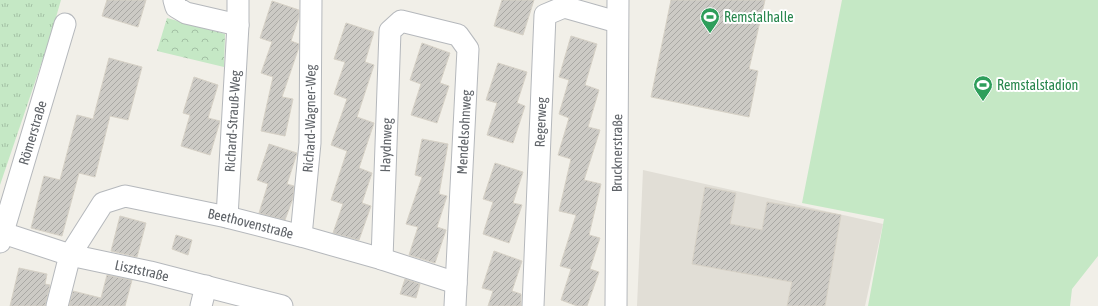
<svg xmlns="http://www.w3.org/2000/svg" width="1098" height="306" font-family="'Asap Condensed',sans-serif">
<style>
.education{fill:#e1ded6}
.grass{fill:url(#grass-tufts)}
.park{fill:url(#park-crowns)}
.garden{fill:#c5e8c5}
.building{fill:url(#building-hatch);stroke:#d6d1c6}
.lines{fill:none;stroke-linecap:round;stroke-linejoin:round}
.minor-casing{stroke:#b5b8bc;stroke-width:23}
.minor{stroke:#fff;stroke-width:21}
.labels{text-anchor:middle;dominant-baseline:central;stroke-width:4;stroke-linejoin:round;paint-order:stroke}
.leisure-label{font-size:14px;fill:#27864d;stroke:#fff;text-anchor:start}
.street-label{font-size:14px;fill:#5f6368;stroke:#fff}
</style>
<defs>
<pattern id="grass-tufts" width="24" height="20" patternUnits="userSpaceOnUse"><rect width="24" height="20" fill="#c5e8c5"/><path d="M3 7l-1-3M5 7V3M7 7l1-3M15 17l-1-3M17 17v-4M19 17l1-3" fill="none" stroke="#a3c0a4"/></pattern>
<pattern id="park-crowns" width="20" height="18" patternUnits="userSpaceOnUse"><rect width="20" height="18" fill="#c5e8c5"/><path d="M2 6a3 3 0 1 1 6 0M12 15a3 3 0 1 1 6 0" fill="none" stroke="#a3c0a4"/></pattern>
<pattern id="building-hatch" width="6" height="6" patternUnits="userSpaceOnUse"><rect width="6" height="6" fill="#cccac5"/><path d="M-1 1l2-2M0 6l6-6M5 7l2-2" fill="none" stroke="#a9a8a4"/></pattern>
</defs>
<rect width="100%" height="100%" fill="#f1efe8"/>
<!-- education -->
<path class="education" d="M643 170 883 224 865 306H637Z"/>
<!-- grass -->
<path class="grass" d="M0 0H61L50 38 0 185Z"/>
<!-- park -->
<path class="park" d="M167 18 225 34 224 67 157 51Z"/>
<!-- garden -->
<path class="garden" d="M842 0H1098V256L1072 289 1070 306H868L884 219 802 203Z"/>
<!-- building -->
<path class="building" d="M107 0H146L138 27 102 16Z
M502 0H534L523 35 494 26Z
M671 0H765L749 69 758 71 749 117 651 97Z
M272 1 299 10V17L291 41 299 44V47L282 97 293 99 285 136 261 131 273 77 261 73 272 42 260 38Z
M346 23 374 32 365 62 374 65 357 117 374 123 359 168 372 173 362 203 371 206 359 240 333 233 343 204 331 200 347 151 331 145 347 99 334 94 345 62 334 59Z
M571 36 597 44 585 85 599 90 588 127 600 130 584 180 601 184 589 235 600 238 590 269 599 272 587 306H577L561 300 571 269 560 266 576 215 559 211 571 159 558 155 569 118 559 114 569 80 559 77Z
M422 43 450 53 440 83 449 86 437 123 411 115 421 84 410 80Z
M109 58 142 67 128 120 110 116 95 177 79 173 62 236 31 228 44 176 60 180 77 115 93 119Z
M498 63 527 72 517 103 525 106 513 143 487 135 497 103 486 100Z
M194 77 218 85 208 118 220 121 210 155 181 146 190 115 183 113Z
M422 139 448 144 439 194 447 196 437 227 446 230 435 263 409 255 418 227 406 224 422 177 415 175Z
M269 144 297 153 287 184 294 186 293 198 285 220 259 213 268 184 257 180Z
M495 163 523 172 513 203 522 205 509 243 483 234 493 202 483 199Z
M705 187 736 193 730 224 762 230 767 202 841 215 825 306H787L792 282 692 264Z
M120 216 146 223 137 257 111 251Z
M176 235 192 240 188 255 172 249Z
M494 251 522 261 512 291 521 294V306H488L493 291 482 288Z
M19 268 47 274 45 284 50 285 45 306H10Z
M107 275 132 280 125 306H69L73 291 101 298Z
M405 279 420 284 416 298 400 294Z"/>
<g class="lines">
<!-- minor casing -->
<g class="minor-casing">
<g id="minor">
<path d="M174 0 176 7 186 13 238 25"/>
<path id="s1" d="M227 217 238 25V0"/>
<path id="s2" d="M3 233 70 255 150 272 282 306"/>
<path id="s3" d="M301 236 310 143 311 0"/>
<path id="s4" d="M0 242 65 24"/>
<path id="s5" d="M382 259 390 31 401 21 458 35 468 49 455 306"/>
<path id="s6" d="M57 306 70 255 103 203 125 196 227 217 301 236 382 259 456 283"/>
<path d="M201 306 206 286"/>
<path id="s7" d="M533 306 545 15 564 7 617 22"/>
<path id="s8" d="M616 306 618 0"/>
</g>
</g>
<!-- minor -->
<use href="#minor" class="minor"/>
</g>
<!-- icons -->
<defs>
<g id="stadium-pin" transform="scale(1)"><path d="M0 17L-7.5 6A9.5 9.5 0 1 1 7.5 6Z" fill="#2e9e5b" stroke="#fff"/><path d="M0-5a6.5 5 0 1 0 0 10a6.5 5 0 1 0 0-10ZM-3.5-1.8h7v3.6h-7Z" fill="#fff"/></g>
</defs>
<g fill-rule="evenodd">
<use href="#stadium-pin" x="710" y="17"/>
<use href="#stadium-pin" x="983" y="85"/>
</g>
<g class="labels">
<!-- leisure labels -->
<g class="leisure-label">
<text x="724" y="17">Remstalhalle</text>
<text x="997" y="85">Remstalstadion</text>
</g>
<!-- street labels -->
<g class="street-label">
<text stroke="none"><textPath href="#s3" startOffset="118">Richard-Wagner-Weg</textPath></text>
<text stroke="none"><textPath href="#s1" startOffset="96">Richard-Strauß-Weg</textPath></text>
<text stroke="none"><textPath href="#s7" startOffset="184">Regerweg</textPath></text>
<text transform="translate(464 132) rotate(-87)">Mendelsohnweg</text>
<text stroke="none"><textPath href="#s4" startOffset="114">Römerstraße</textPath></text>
<text stroke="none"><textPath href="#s5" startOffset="114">Haydnweg</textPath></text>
<text stroke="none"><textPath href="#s8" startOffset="153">Brucknerstraße</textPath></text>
<text stroke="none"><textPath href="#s6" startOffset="266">Beethovenstraße</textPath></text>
<text stroke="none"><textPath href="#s2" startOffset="144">Lisztstraße</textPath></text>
</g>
</g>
</svg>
